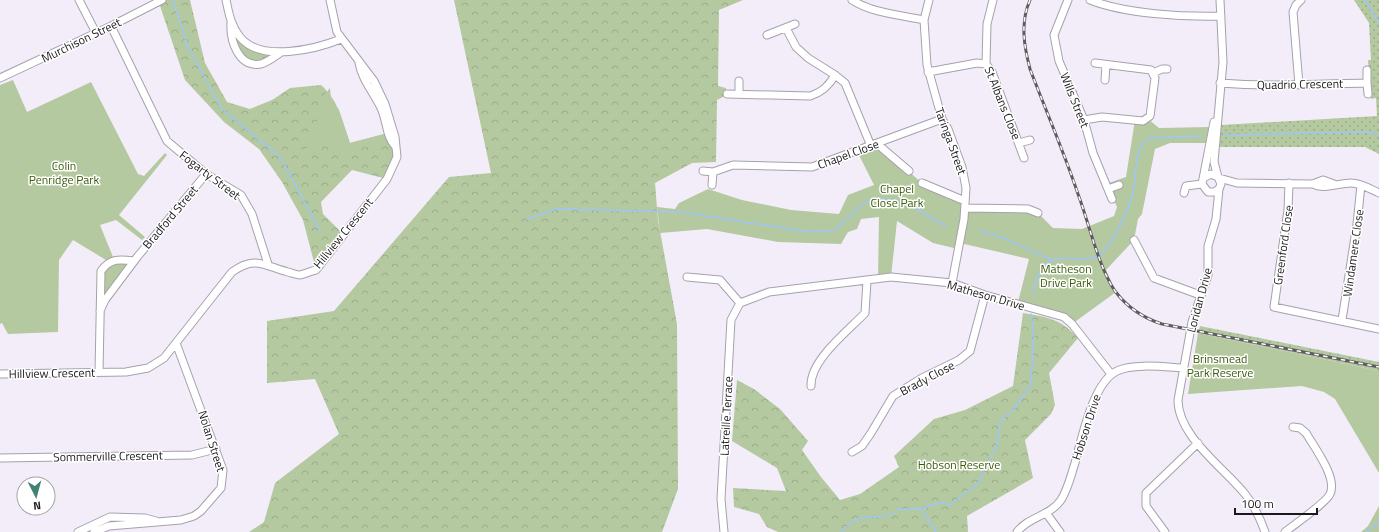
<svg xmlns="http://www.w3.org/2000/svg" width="1379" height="532" font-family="'Titillium Web',sans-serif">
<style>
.grass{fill:url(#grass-dots)}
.forest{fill:url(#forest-crowns)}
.green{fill:#b4c9a0}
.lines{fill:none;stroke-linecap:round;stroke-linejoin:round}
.stream{stroke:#9fc6f7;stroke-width:1.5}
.minor-casing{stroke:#a6a1ac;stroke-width:9}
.minor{stroke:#fff;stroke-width:7}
.rail-casing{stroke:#5f5b62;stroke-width:3}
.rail{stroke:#fff;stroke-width:1.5;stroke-dasharray:4.5;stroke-linecap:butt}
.labels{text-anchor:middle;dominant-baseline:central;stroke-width:3;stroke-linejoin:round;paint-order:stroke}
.street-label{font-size:12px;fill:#1b191d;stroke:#fff}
.park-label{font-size:12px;fill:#3a5a06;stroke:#fff}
</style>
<defs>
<pattern id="grass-dots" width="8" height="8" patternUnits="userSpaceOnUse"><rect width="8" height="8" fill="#b4c9a0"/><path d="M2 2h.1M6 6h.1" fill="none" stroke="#9aac89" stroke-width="1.8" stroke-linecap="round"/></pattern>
<pattern id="forest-crowns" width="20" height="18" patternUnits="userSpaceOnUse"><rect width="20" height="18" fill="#b4c9a0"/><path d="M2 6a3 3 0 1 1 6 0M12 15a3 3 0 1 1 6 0" fill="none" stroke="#9aac89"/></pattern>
</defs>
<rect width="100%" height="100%" fill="#f3edf9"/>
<!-- grass -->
<path class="grass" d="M1354 0H1379V154L1365 147H1219L1221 125 1377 116 1376 98 1371 99 1368 60H1371L1369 23Z
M1200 326 1379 362V371L1198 333Z"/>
<!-- forest -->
<path class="forest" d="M158 0H190L205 63 227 102 250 109 272 100 290 88 321 85C339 101 342 121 350 143L388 133 396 147 387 179 352 170 321 202 323 214 343 234 316 270 303 220 282 182 259 149 224 122 185 80Z
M454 0H743L719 10 718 86 726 88 725 96 717 100 716 162 692 163 655 183 658 220 677 324 678 489 662 532H249L264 522 275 483 339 434 315 379 267 383V321L334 311 449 177 491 173Z
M235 30 237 37 272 53V55C259 64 245 62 237 46 235 42 235 35 235 30Z
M1023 313C1048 317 1061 319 1078 338L1049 373 1055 405 1051 414 1025 440 1033 478 967 516 968 532H778L767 527 759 514 734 507 733 488 786 491 777 468 732 441 737 380 754 389 780 409 808 441 802 450 821 477 840 500 860 494 899 467 894 456 934 419 965 410 1013 386Z"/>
<!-- green -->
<path class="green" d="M13 80 27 112 91 82 138 174 144 176 165 153 167 155 119 215 145 237 142 240 116 220 100 225 113 257 106 260 73 240 59 260 58 332 8 334 2 323 0 324V85Z
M330 88 331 98 339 110 350 143 388 133 392 143 340 151 326 146 315 148 309 162 301 159 299 154 306 150 311 137 317 138 319 133 317 121 321 110 322 98Z
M1148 119 1159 128 1209 127 1207 143H1170L1155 149 1142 214 1138 219 1134 240 1106 270 1116 292 1072 324 1018 302 1029 259 960 243 958 249 933 243 897 221 891 277 878 279 879 217 861 219 857 229 848 232 841 244 778 242 707 229 660 233 657 207 675 209 679 203 708 189 742 200 791 210 839 214 848 195 874 185 857 151 878 143 882 148 922 183 958 198 965 208 1038 213 1053 228 1082 229 1114 216 1117 207 1106 184 1126 177 1135 120Z
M114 261 130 262 105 298 100 297 103 270Z
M1198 333 1379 371V473L1335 399 1324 392 1302 386 1188 394Z
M1379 506V532H1361L1368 526Z"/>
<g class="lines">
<!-- stream -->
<path class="stream" d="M173 0 188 47 221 108 281 158 320 232
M1365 0 1379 23
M1224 135 1370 132 1379 136
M527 219 556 209 680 212 810 232 835 230 865 202 879 198 904 202 946 226
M980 231 1004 238 1052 260
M1033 293C1035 286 1036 278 1040 272 1056 244 1087 270 1103 252 1116 236 1129 211 1133 192 1136 179 1135 157 1141 146 1143 143 1148 140 1150 138L1202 136
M921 509 936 532
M841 532 856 519 891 515 899 509H921L940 502 950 505 978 483 997 445 1000 423 1003 418 1014 409 1031 384 1034 334 1031 314
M1367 532 1379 521"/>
<!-- minor casing -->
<g class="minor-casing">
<path id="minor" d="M79 0 96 33
M226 0C229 14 231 26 240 37 261 63 316 49 341 39
M852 0C872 13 900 15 924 20
M929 0 924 20 927 65 942 119 948 129 962 167 966 188 964 219 952 283
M993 0 987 24 986 64 992 72 1024 158
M1068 0 1054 35 1059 61 1084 120 1093 153 1112 199
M1090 0C1126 14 1182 17 1221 16
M231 23C230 40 238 68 261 64 268 62 274 57 280 53
M111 26 167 141 206 174 241 195 252 214 268 264
M786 28 796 47 808 58 835 75 845 83 871 146
M767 35 795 24
M359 63C362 80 374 93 381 108 387 121 386 136 395 146
M928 72 977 63 986 64
M1153 73 1162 69H1167
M0 78 111 26 162 0
M1105 80 1106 65
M739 81V94
M1220 83C1269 87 1318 84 1367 83V70
M1367 83 1368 94
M1299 85 1293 12 1296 5 1301 0
M727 94 810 96C822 92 829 86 835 75
M1084 120 1102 117 1143 121 1150 116 1155 78 1151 70 1095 63
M878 143 882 148 909 171
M1019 143 1030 140
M703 171 713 172 733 165 812 167 942 119
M1205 177 1211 174 1218 177 1221 184 1219 189 1214 192H1208L1202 184 1214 122
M1218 177 1214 162 1223 62 1220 0
M1219 178 1237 183 1313 184 1323 180 1334 184
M922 183 965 201
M1289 183 1288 210 1274 307 1379 329
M1313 184C1324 190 1339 183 1351 183 1361 183 1370 189 1379 193
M712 185 713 172
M1108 189 1119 185
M1219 189 1216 219 1208 246V275L1192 322 1178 400C1178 436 1223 467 1245 494 1254 505 1260 518 1265 532
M1184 193 1186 186 1202 184
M965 208 1028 209 1038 213
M1134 240 1154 278 1200 295
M687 277 720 280 740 303
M740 303 769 292 891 277 952 283 985 295 1064 317 1072 324 1111 374
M100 311 105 300 138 256 206 174
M1342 320 1357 224 1361 185
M99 372 101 271C110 258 120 259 134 261
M0 374 126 372 148 368 164 358 232 272C255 255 265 266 288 272 292 273 297 275 300 275 305 274 311 271 316 270L387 179 397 157 395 137 385 104 374 81 337 32 330 0
M811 386C810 360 848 331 865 313L867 281
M852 452 862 446 871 433 893 396 922 378 959 360 970 351 985 295
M0 458 192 455 216 449
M1046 513 1060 532
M78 532 110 517 145 518 156 521
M94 532 109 526 181 520 194 516 201 511 221 488 223 470 176 343
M724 532 721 499 731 320 740 303
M1017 532C1028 517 1050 516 1061 500 1068 489 1071 475 1075 463 1082 438 1093 382 1117 371 1133 363 1165 367 1183 368
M1165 532 1146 506V493L1198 443
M1285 532C1295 524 1326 503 1330 494 1338 478 1314 447 1306 433L1300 428 1293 427"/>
</g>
<!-- minor -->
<use href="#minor" class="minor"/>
<!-- rail casing -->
<g class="rail-casing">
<path id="rail" d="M1030 0C1020 23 1024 46 1030 69 1046 111 1064 152 1078 194 1089 223 1098 266 1115 291 1127 307 1143 318 1162 324L1379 367"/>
</g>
<!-- rail -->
<use href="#rail" class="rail"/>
</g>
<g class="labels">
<!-- street labels -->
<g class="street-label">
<text transform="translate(81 40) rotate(-26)">Murchison Street</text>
<text transform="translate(1300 84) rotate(-1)">Quadrio Crescent</text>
<text transform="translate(1075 100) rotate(68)">Wills Street</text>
<text transform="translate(1003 103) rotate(68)">St Albans Close</text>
<text transform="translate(951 141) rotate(70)">Taringa Street</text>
<text transform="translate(848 154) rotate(-20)">Chapel Close</text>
<text transform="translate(210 175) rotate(37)">Fogarty Street</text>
<text transform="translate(170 217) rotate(-50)">Bradford Street</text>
<text transform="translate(343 233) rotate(-51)">Hillview Crescent</text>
<text transform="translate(1283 245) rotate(-82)">Greenford Close</text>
<text transform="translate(1353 253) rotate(-82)">Windamere Close</text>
<text transform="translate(986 295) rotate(16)">Matheson Drive</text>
<text transform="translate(1199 300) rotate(-75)">Loridan Drive</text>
<text transform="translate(52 373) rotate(-1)">Hillview Crescent</text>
<text transform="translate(927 378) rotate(-28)">Brady Close</text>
<text transform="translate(726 416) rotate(-87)">Latreille Terrace</text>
<text transform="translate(1086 427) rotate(-72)">Hobson Drive</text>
<text transform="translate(212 441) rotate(72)">Nolan Street</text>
<text transform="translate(108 456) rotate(-1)">Sommerville Crescent</text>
</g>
<!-- park labels -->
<g class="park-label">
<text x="64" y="165">Colin<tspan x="64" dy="14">Penridge Park</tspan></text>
<text x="897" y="188">Chapel<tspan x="897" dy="14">Close Park</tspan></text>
<text x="1066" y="268">Matheson<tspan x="1066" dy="14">Drive Park</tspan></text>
<text x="1220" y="358">Brinsmead<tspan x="1220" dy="14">Park Reserve</tspan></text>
<text x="959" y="464">Hobson Reserve</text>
</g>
</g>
<!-- north arrow -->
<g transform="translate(36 496) rotate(174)"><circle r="19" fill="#ffffff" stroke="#a4a3a5"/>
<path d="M0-3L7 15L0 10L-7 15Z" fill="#408376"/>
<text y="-6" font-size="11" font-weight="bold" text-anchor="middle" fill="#1b191d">N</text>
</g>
<!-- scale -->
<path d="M1235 508v6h82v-6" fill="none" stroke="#1b191d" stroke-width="2"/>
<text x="1241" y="508" font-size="12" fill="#1b191d" stroke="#ffffff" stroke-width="3" paint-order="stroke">100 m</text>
</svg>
